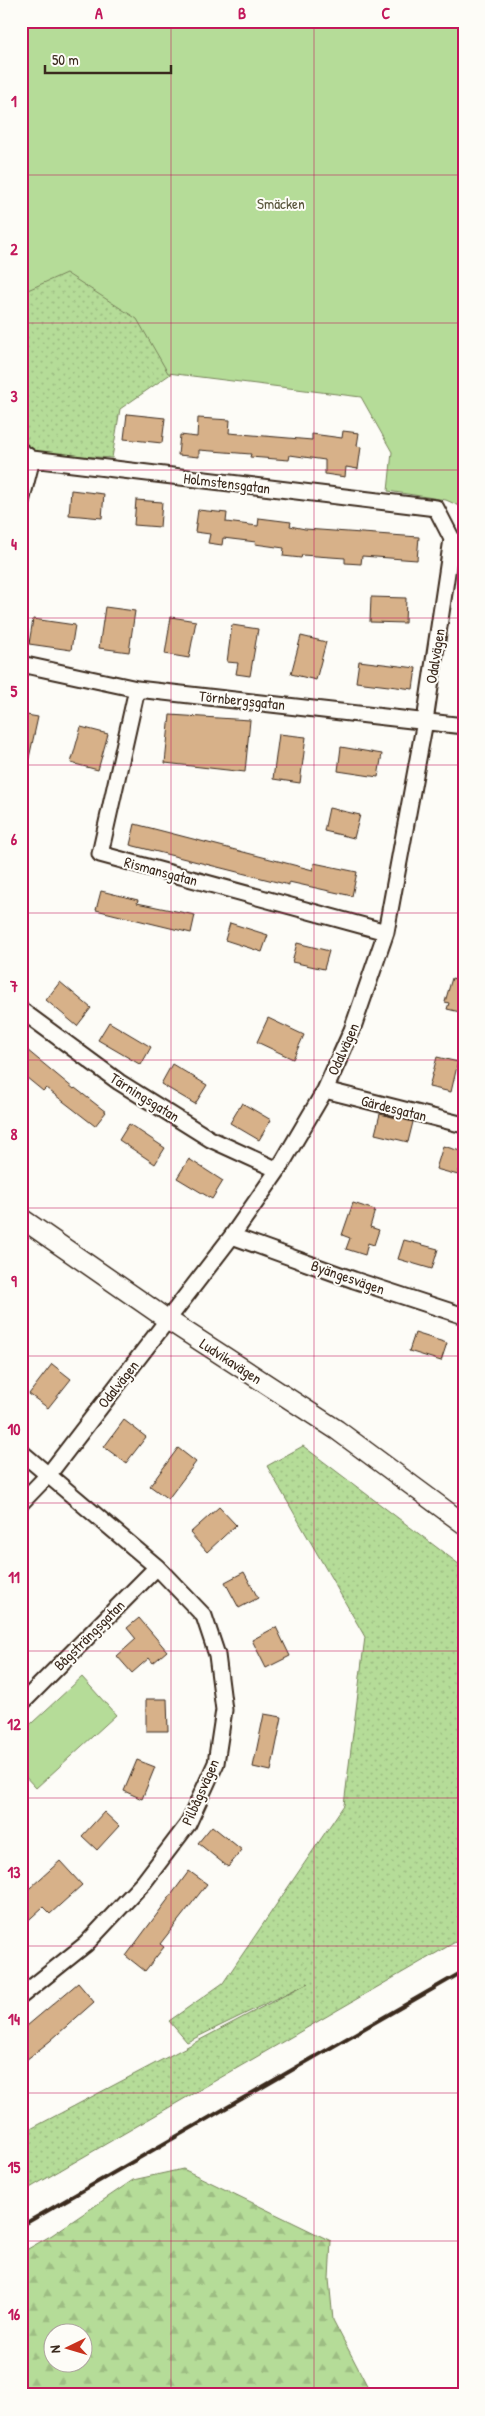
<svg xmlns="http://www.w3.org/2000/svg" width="485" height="2416" font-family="'Patrick Hand',sans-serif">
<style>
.grass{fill:url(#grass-dots);stroke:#78835b}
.forest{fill:url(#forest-firs);stroke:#78835b;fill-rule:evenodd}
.park{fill:#b5dc98;stroke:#78835b}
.building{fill:#d7b189;stroke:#3b2a1e}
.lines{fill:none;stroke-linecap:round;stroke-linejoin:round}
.minor-casing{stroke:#3b2a1e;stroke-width:19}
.tertiary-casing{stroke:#3b2a1e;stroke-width:22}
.minor{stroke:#fdfcf7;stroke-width:15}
.tertiary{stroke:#fdfcf7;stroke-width:19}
.rail{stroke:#3b2a1e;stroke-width:4}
.grid{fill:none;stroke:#c2185b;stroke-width:1;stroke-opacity:0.55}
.labels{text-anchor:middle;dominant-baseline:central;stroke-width:4;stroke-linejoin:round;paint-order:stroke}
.park-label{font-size:15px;fill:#5a563c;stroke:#fdfcf7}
.street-label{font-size:15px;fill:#3b2a1e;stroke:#fdfcf7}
.neatline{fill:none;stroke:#c2185b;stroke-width:2}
.grid-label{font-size:16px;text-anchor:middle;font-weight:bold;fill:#c2185b}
</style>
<defs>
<pattern id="grass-dots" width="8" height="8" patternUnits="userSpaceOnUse" patternTransform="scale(1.25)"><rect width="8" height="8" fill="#b5dc98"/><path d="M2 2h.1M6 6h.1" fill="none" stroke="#9dbd83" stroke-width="1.8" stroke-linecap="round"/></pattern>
<pattern id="forest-firs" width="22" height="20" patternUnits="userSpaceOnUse" patternTransform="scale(1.25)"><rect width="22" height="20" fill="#b5dc98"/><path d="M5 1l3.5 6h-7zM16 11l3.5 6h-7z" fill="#9dbd83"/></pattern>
</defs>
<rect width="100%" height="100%" fill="#fdfcf7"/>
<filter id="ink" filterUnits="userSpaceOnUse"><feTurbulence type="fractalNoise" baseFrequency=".02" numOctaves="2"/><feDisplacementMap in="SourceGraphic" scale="10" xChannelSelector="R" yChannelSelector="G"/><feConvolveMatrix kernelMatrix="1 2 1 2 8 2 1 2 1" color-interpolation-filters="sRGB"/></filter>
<g filter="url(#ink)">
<!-- grass -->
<path class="grass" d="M73 85 127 120 262 164 321 220 332 251 383 317 414 377 464 428V502L441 489 391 488 394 447 372 396 185 364 120 409 112 458 31 453 21 446V134Z
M303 1446 464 1568V1689L457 1694 464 1706V1937L21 2193V2134L308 1983 187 2042 169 2021 223 1983 344 1805 365 1637 267 1466Z"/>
<!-- forest -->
<path class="forest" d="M183 2169 331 2241 329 2279 333 2320 372 2395H21V2253L52 2235 133 2180ZM52 2334H82V2364H52Z"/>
<!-- park -->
<path class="park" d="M21 21H464V508L446 500 388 491 392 452 361 397 168 373 137 319 66 273 21 293Z
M82 1677 116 1715 36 1788 21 1772V1733Z"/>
<!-- building -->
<path class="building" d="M127 414 165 418 162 443 124 439Z
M198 418 230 420 229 433 312 440V434L342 438 343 431 359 433 357 446 361 447 358 469 346 467 345 477 325 474V460L290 455 289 460 250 457 251 454 199 450V457L178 455 180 435 197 437Z
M71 490 104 494 102 518 69 515Z
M136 500 162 502 160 527 134 525Z
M198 510 227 513 226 522 258 526 259 518 291 522 290 526 305 529 419 537 417 560 362 556 361 564 345 563V558L302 555 301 558 283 556 284 548 255 544 256 542 223 538 222 545 208 543 210 534 195 532Z
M371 597 406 598 405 623 370 622Z
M105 607 135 611 129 652 99 648Z
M171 617 196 621 189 658 165 654Z
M33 619 75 625 71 650 29 644Z
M232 625 258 629 250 676 236 674 238 663 227 662Z
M301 636 326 642 316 680 291 674Z
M359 661 416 668 413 689 356 682Z
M21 714 38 717 27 767H21Z
M170 715 250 720 245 772 165 763Z
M81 727 108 734 98 770 71 763Z
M279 734 306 737 300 783 273 779Z
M341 747 382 754 378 777 338 771Z
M329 808 360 815 354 838 324 831Z
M135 824 313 870 314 863 357 872 352 896 289 882V885L130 845Z
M101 891 138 900 137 903 195 915 191 933 96 910Z
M230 923 268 935 262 952 225 940Z
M297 943 329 951 324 969 292 962Z
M452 978 464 982V1007L462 1006 460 1012 447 1009 449 1003 445 1002Z
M60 982 91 1008 77 1026 46 1000Z
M268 1018 304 1035 293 1059 257 1042Z
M109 1022 151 1047 141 1065 98 1040Z
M21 1045 74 1089 75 1088 106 1112 95 1126 46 1088 43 1091 21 1073Z
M437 1057 458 1062 451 1092 429 1087Z
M172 1064 207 1085 195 1104 161 1084Z
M242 1103 271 1120 259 1140 230 1123Z
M380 1114 413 1122 408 1142 375 1134Z
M129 1124 165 1148 155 1164 119 1140Z
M443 1146 464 1152 458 1175 436 1169Z
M189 1159 223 1181 212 1199 177 1178Z
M353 1203 375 1210 370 1227 379 1230 374 1245 368 1243 365 1255 346 1249 350 1238 342 1235Z
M404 1240 438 1249 432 1269 398 1259Z
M415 1333 447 1343 441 1361 409 1351Z
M52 1364 71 1379 48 1408 29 1394Z
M124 1420 146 1437 126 1463 104 1447Z
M178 1448 196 1462 168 1499 150 1486Z
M219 1507 236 1525 207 1552 190 1533Z
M244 1572 258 1598 239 1608 225 1582Z
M139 1618 167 1651 153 1663 149 1658 132 1673 117 1656 136 1639 127 1628Z
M276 1627 290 1656 266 1668 252 1640Z
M146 1699H167L168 1731H146Z
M264 1714 282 1717 271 1771 253 1767Z
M137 1760 155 1767 142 1799 124 1791Z
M104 1812 119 1826 97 1850 82 1836Z
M212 1826 242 1850 228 1867 198 1843Z
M60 1861 82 1885 50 1914 43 1907 21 1927V1896Z
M189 1871 207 1884 160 1944 164 1947 145 1971 126 1956Z
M78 1983 94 2002 50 2041 21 2064V2031Z"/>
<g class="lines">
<!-- minor casing -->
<g class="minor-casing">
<path id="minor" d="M21 451 32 459 436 508 452 539 425 721 386 932 352 1030 325 1090 278 1170 232 1236 49 1474 21 1503
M21 502 32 459
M21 664 137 689 464 726
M137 689 100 854 386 932
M21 1010 119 1082 210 1139 278 1170
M325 1090 464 1125
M232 1236 354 1280 464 1316
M21 1452 157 1567 204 1616 217 1655 224 1710 216 1763 188 1824 144 1882 86 1944 21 1996
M21 1704 157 1567"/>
</g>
<!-- tertiary casing -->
<g class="tertiary-casing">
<path id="tertiary" d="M21 1218 168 1320 337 1430 464 1524"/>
</g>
<!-- minor -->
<use href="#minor" class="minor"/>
<!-- tertiary -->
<use href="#tertiary" class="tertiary"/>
<!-- rail -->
<path class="rail" d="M21 2226 464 1971"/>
</g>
</g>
<!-- grid -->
<path class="grid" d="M171 21V2395M314 21V2395M21 175H464M21 323H464M21 470H464M21 618H464M21 765H464M21 913H464M21 1060H464M21 1208H464M21 1356H464M21 1503H464M21 1651H464M21 1798H464M21 1946H464M21 2093H464M21 2241H464"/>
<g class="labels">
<!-- park labels -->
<g class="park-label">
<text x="281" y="203">Smäcken</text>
</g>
<!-- street labels -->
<g class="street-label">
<text transform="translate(227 483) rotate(7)">Holmstensgatan</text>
<text transform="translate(435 656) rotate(-81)">Odalvägen</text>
<text transform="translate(242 700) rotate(6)">Törnbergsgatan</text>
<text transform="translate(161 871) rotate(15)">Rismansgatan</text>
<text transform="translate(343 1049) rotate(-66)">Odalvägen</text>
<text transform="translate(145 1097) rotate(32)">Tärningsgatan</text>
<text transform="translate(394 1108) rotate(14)">Gärdesgatan</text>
<text transform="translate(348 1277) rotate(19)">Byängesvägen</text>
<text transform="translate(231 1361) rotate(33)">Ludvikavägen</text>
<text transform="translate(118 1384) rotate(-52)">Odalvägen</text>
<text transform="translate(89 1635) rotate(-45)">Bågsträngsgatan</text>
<text transform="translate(200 1792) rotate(-66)">Pilbågsvägen</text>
</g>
</g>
<!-- margin -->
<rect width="485" height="2416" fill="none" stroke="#fdfcf7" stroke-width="55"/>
<!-- north arrow -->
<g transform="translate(68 2348) rotate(265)"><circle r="24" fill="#fdfcf7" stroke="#afa8a0"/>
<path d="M0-4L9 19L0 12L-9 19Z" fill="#c8321e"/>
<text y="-8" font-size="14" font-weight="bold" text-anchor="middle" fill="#3b2a1e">N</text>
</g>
<!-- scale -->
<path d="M45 65v8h126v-8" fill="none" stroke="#3b2a1e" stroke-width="2.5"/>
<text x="52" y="65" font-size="15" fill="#3b2a1e" stroke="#fdfcf7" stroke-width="4" paint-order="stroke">50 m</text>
<rect x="28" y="28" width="430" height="2360" class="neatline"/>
<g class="grid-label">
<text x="99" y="19">A</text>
<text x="242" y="19">B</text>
<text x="386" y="19">C</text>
<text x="14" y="107">1</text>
<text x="14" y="255">2</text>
<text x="14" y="402">3</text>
<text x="14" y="550">4</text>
<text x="14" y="697">5</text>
<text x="14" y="845">6</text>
<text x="14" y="992">7</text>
<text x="14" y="1140">8</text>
<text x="14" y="1287">9</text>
<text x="14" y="1435">10</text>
<text x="14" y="1583">11</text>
<text x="14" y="1730">12</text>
<text x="14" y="1878">13</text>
<text x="14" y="2025">14</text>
<text x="14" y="2173">15</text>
<text x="14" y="2320">16</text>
</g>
</svg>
